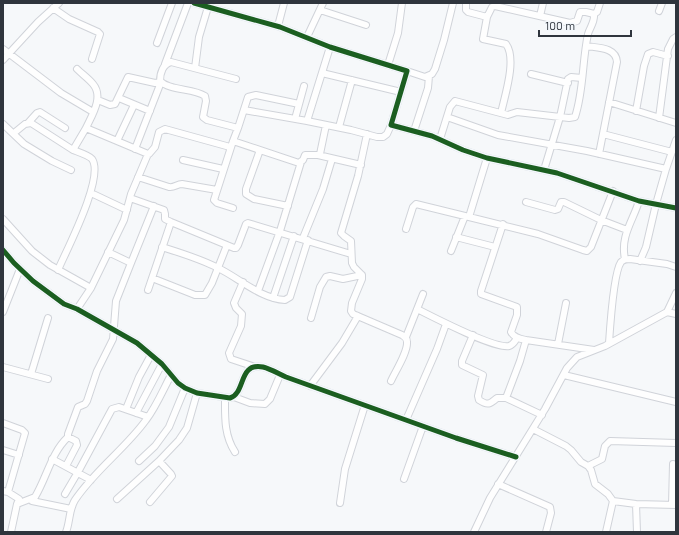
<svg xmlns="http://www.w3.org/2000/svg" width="679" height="535" font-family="Barlow,sans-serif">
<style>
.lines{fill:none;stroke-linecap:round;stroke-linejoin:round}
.minor-casing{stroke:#d0d3d9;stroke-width:8}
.minor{stroke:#fefefe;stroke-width:6}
.cycleway-casing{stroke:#f4f8fc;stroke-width:8}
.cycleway{stroke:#1b5e20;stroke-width:5}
</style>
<rect width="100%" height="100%" fill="#f6f8fa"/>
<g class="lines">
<!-- minor casing -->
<g class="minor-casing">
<path id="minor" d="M194 3 280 27 330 47 407 71 391 125 432 136 463 150 487 158 557 173 639 201 676 208
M466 3V10L468 12 487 17 483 39 506 44C517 59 505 95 501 113
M53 8 69 19 98 32 100 34 92 59
M320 10 366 25
M659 11 662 3
M594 14 597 12 600 3
M540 16 543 3
M278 26 284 3
M307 37 323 3
M157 43 172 3
M586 46C598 48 616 47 617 62L599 154
M3 49 61 93 93 112
M3 60 38 22 59 3
M165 64 188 3
M388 65 398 33 402 3
M195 68 199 37 208 7
M77 69C82 74 88 78 93 84 104 97 92 115 86 128
M407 71 425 77 432 74 435 69 444 40 453 3
M322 73 401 92
M531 74 568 83
M119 98 150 111
M98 100 110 105 115 104 128 77 155 83 161 82 135 149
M609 102 676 123
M244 110 307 121 330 47
M636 111 644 66 648 54 653 52 668 56
M447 117 498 135 587 151 666 169 656 204 646 247 640 261
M659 118 668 49 673 39 676 37
M295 119 304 86
M307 121 351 130 377 137H383L387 134 391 125
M28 123 37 113 40 112 65 128
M3 124 24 144 52 161 71 170
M339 127 352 80
M238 128 248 97 256 95 299 104
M414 131 428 88 429 76
M14 133 25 124 31 123 73 150 86 128 148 154 131 194 124 220 91 288
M367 134 358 176 341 233 344 236 351 241 352 263 354 267 362 275V279L352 303 351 311 353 314 402 335C405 337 407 338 407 342 408 352 395 372 391 381
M603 134 672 152
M440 139 450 107 455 101 508 115 517 112 569 118 575 117C584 90 582 61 588 34 590 27 595 22 594 14L586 12H580L577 21 570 23 495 6 492 7 487 17
M117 141 134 105
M233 141 238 128 207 120 203 117 206 101 205 96C193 88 170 91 160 81 160 73 163 64 171 62L236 79
M260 150 246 189V194L254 199 288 206
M148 154H149L155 147 159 132 165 129 230 147
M318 155 361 165
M183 160 223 169
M666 169 676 140
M544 170 560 117 568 79 571 77 582 78
M138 177 169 187C174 188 177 184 182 184L217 190
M91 193 127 210
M130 198 164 210 165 214V219L171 222 234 248H236L238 245 246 224 248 223 351 254
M526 202 555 210 558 209 561 202H564L601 220 627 230
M233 208 217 203 214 200 233 141 299 163 303 160 305 155H318L320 154 326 125
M469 217 538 234 583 250 587 251 591 247 613 191
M3 219 32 251 50 265 91 288 77 309
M503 224 481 291V294L517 307V315L511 332C514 338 521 339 526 340L594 350
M406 229 413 207 416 204 469 217 487 158
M456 237 495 247
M303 238 323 189 332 159
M162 247C181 253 201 259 218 268 239 278 261 299 285 300L290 297 308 240
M3 250 14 263 33 281 64 304 77 309 137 343 162 364 178 383 185 388 197 393 230 398C246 393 238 362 263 367 271 369 279 374 286 377L456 438 516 457
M451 251 465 216
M625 259C620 236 633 221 639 201
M131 263 154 206
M58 270C66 251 105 177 92 159 88 155 78 152 73 150
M152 278 195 295H205L212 283 227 245
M243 282 234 303 236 308 242 314 241 326 229 353 231 359 255 367
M148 290 171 222
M258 291 280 231 301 162
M273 298 294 236
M417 309C433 317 494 349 509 346 513 345 515 341 517 338
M3 312 20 269
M667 312 676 314
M311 318 320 287 326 277 330 276 343 279 362 275
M473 335 462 361V365L483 375 478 396 479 400C488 406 490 404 497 398H506L542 415
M406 337 423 294
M609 343C610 328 614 272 621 262 624 259 626 259 630 259L667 264 676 267
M558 344 566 303
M3 367 48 379
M31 374 48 318
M564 375 676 402
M310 386 342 343 358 316
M234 397 250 403 265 404 270 399 280 375
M225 398C225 417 224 435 235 452
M506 398 520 361 526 340
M126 409 139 377 151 355
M136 413 162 364
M406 420 437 349 446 324
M3 423 22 430 25 433 8 492
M533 429 566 446 571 450 581 462 588 466 591 470 595 484 608 494 613 501 636 504 676 505
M3 450 19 455
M52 459 91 480
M139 461 155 446 169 427 185 388
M66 466 77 445 76 441 68 437V434L78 407 85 404 87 401 97 371 113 339 116 301 131 263 108 252
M588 466 602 459 605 446 610 441 676 443
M404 479 423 426
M498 484 550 507 551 513 546 532
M3 491 8 492 19 499 17 504
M65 494 78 472 112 409 119 407 148 417
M117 499 159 461 179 440 187 428 197 393
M32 501 71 509
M150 502 172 476 171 474 159 461
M340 503 345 469 365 405
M636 504 637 532
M672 505 673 464
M11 532 17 504 35 497C47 477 51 453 68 437
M66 532C70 522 69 509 75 500 95 470 125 449 146 420 156 407 163 390 171 375
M474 532 490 498 545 409 567 368 577 357 605 346 667 312 676 293
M606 532 613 501"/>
</g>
<!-- minor -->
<use href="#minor" class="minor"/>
<!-- cycleway casing -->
<g class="cycleway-casing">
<path id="cycleway" d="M194 3 280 27 330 47 407 71 391 125 432 136 463 150 487 158 557 173 639 201 676 208
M3 250 14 263 33 281 64 304 77 309 137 343 162 364 178 383 185 388 197 393 230 398C246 393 238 362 263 367 271 369 279 374 286 377L456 438 516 457"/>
</g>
<!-- cycleway -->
<use href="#cycleway" class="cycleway"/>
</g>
<!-- border -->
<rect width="679" height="535" fill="none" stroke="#2f353d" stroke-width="8"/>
<!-- scale -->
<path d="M539 30v6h92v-6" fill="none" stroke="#2f353d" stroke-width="2"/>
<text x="545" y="30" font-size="12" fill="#2f353d" stroke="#f4f8fc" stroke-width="3" paint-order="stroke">100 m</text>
</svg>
